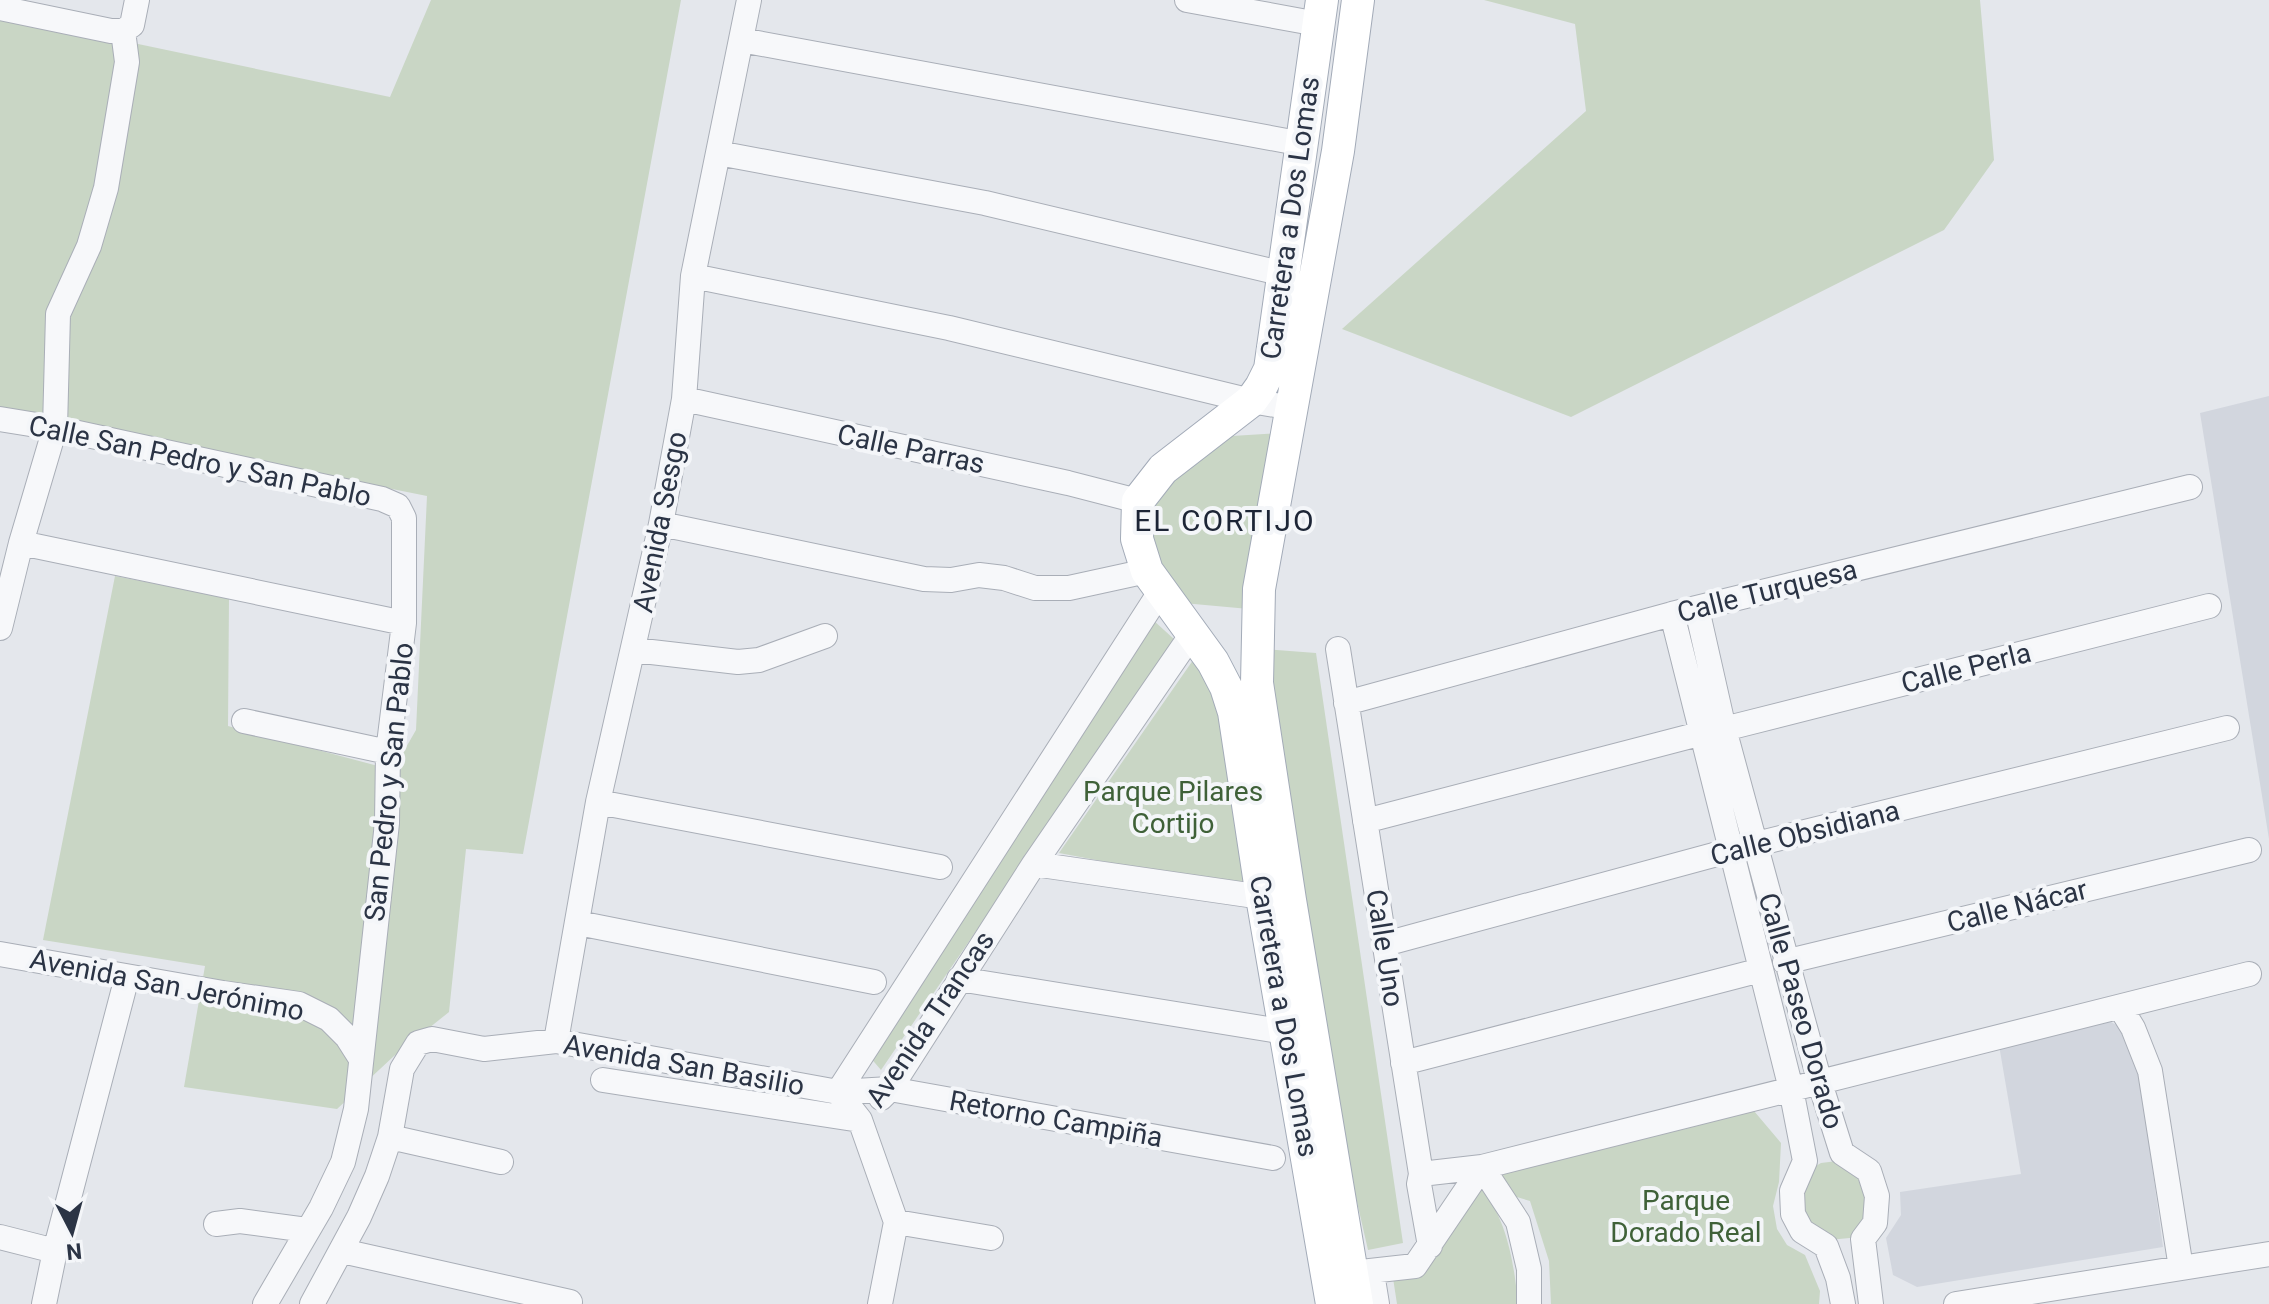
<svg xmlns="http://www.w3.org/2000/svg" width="2269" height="1304" font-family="Roboto,sans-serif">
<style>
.built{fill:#d2d6de}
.green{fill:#c9d6c5}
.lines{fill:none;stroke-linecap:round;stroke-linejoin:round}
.minor-casing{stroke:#a9aeb7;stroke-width:26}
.major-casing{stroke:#a3abb8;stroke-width:34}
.minor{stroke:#f7f8fa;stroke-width:24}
.major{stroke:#fff;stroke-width:32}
.labels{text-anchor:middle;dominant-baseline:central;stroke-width:8;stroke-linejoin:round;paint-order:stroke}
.street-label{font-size:28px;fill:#2b3445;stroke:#f4f6f9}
.park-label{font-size:28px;fill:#3f6138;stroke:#f4f6f9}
.neighbourhood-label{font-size:30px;letter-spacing:2px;fill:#1d2536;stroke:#f4f6f9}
</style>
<rect width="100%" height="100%" fill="#e4e7ec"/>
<!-- built -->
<path class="built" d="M2269 396V839L2200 413Z
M2104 1018 2120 1027 2140 1075 2163 1247 1917 1287 1893 1275 1886 1238 1901 1215 1900 1192 2021 1174 1999 1045Z"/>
<!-- green -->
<path class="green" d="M431 0H681L523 854 466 849 449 1012 394 1056 337 1109 184 1087 205 966 43 940 115 576 229 598 228 726 393 770 416 730 427 496 0 410V15L390 97Z
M1484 0H1980L1994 160 1944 230 1571 417 1342 329 1586 111 1575 24Z
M1280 433 1249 609 1183 603 1144 562 1143 510 1174 474 1232 436Z
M1153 620 1175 640 881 1070 869 1056Z
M1264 649 1316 653 1403 1243 1368 1250 1341 1132Z
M1198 653 1224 703 1251 889 1059 853Z
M1754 1111 1781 1143 1779 1182 1773 1206 1777 1229 1787 1245 1805 1255 1820 1291 1819 1304H1551L1549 1261 1530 1201 1507 1194 1500 1169Z
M1845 1160C1868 1190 1874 1200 1860 1237L1818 1241 1801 1205 1809 1170 1821 1163Z
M1480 1186C1507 1219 1514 1262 1518 1304H1397L1393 1278Z"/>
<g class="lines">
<!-- minor casing -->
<g class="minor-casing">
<path id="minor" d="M1187 0 1318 24
M0 8 111 31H123L132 25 137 0
M741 40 1303 144
M718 153 985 203 1284 274
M693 276 949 328 1251 401 1293 408
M684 399 1068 483 1138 501
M0 419 55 428 382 499 398 506 404 518V623L388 752 387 823 356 1109 343 1162 321 1208 265 1304
M661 524 924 579 951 580 979 575 1004 578 1035 588H1069L1147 571
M21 543 404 623
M1697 609 1724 729 1820 1083 1842 1153 1869 1171 1877 1196 1875 1223 1863 1239 1871 1304
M1672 614 1791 1089 1805 1161 1792 1191 1793 1214 1802 1231 1826 1246 1838 1278 1843 1304
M0 628 21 543 55 428 58 314 89 246 106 188 127 62 123 31
M1338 649 1421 1174 1419 1184 1430 1246
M634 650 738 662 759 660 825 636
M1346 703 1672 614 2190 487
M244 721 388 752
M1724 729 2209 606
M598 802 940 867
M1365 821 1703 733
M1034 864 1262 897
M578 923 874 982
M1385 944 1732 850 2227 728
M0 954 223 993 299 1004 329 1019 347 1037 361 1059
M1785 962 2249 850
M959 979 1286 1032
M2120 1007 2133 1028 2150 1071 2181 1268
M556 1041 598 802 661 524 684 399 693 276 749 0
M1403 1063 1761 970
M603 1080 860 1120
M881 1098 890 1089 1034 864 1192 634
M390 1137 501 1162
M1421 1174 1482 1167 2249 974
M896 1222 991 1238
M216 1224 240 1221 307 1230
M0 1237 55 1251
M342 1251 570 1302
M1352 1273 1415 1266 1482 1167 1518 1222 1529 1269V1304
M1372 1273 1377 1304
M44 1304 55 1251 127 977
M312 1304 359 1217 377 1176 390 1137 402 1069 418 1043 432 1039 484 1049 556 1041 838 1092 890 1089 1273 1158
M880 1304 896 1222 860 1120 838 1092 1160 592
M1956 1304 2269 1254"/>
</g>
<!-- major casing -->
<g class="major-casing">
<path id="major" d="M1322 0 1270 369 1261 387 1251 401 1163 469 1138 501 1137 539 1147 571 1213 662 1226 687 1234 712 1262 897 1332 1304
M1357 1304 1290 900 1257 683 1259 589 1338 151 1358 0"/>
</g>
<!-- minor -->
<use href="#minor" class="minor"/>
<!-- major -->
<use href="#major" class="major"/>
</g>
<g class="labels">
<!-- street labels -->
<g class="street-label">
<text transform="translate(1290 218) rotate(-82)">Carretera a Dos Lomas</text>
<text transform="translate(911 449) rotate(12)">Calle Parras</text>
<text transform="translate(200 461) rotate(12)">Calle San Pedro y San Pablo</text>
<text transform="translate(660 522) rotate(-79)">Avenida Sesgo</text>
<text transform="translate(1767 591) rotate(-14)">Calle Turquesa</text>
<text transform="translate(1966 668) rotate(-14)">Calle Perla</text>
<text transform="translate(389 782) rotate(-84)">San Pedro y San Pablo</text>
<text transform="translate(1805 833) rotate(-14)">Calle Obsidiana</text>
<text transform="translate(2017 906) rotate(-14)">Calle Nácar</text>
<text transform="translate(1385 948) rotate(81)">Calle Uno</text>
<text transform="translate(167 985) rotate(11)">Avenida San Jerónimo</text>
<text transform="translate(1801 1011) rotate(74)">Calle Paseo Dorado</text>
<text transform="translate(1284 1016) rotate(80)">Carretera a Dos Lomas</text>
<text transform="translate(930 1019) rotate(-56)">Avenida Trancas</text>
<text transform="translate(684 1065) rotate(10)">Avenida San Basilio</text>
<text transform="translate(1056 1119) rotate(10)">Retorno Campiña</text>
</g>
<!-- park labels -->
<g class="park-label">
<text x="1173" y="791">Parque Pilares<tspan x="1173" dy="32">Cortijo</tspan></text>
<text x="1686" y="1200">Parque<tspan x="1686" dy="32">Dorado Real</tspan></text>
</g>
<!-- neighbourhood labels -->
<g class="neighbourhood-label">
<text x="1225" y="520">EL CORTIJO</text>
</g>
</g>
<!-- north arrow -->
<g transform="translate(72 1232) rotate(174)" stroke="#f4f6f9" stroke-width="6" paint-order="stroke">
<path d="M0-6L14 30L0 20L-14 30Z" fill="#2b3445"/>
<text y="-12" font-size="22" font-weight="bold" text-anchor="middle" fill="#2b3445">N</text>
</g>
</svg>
